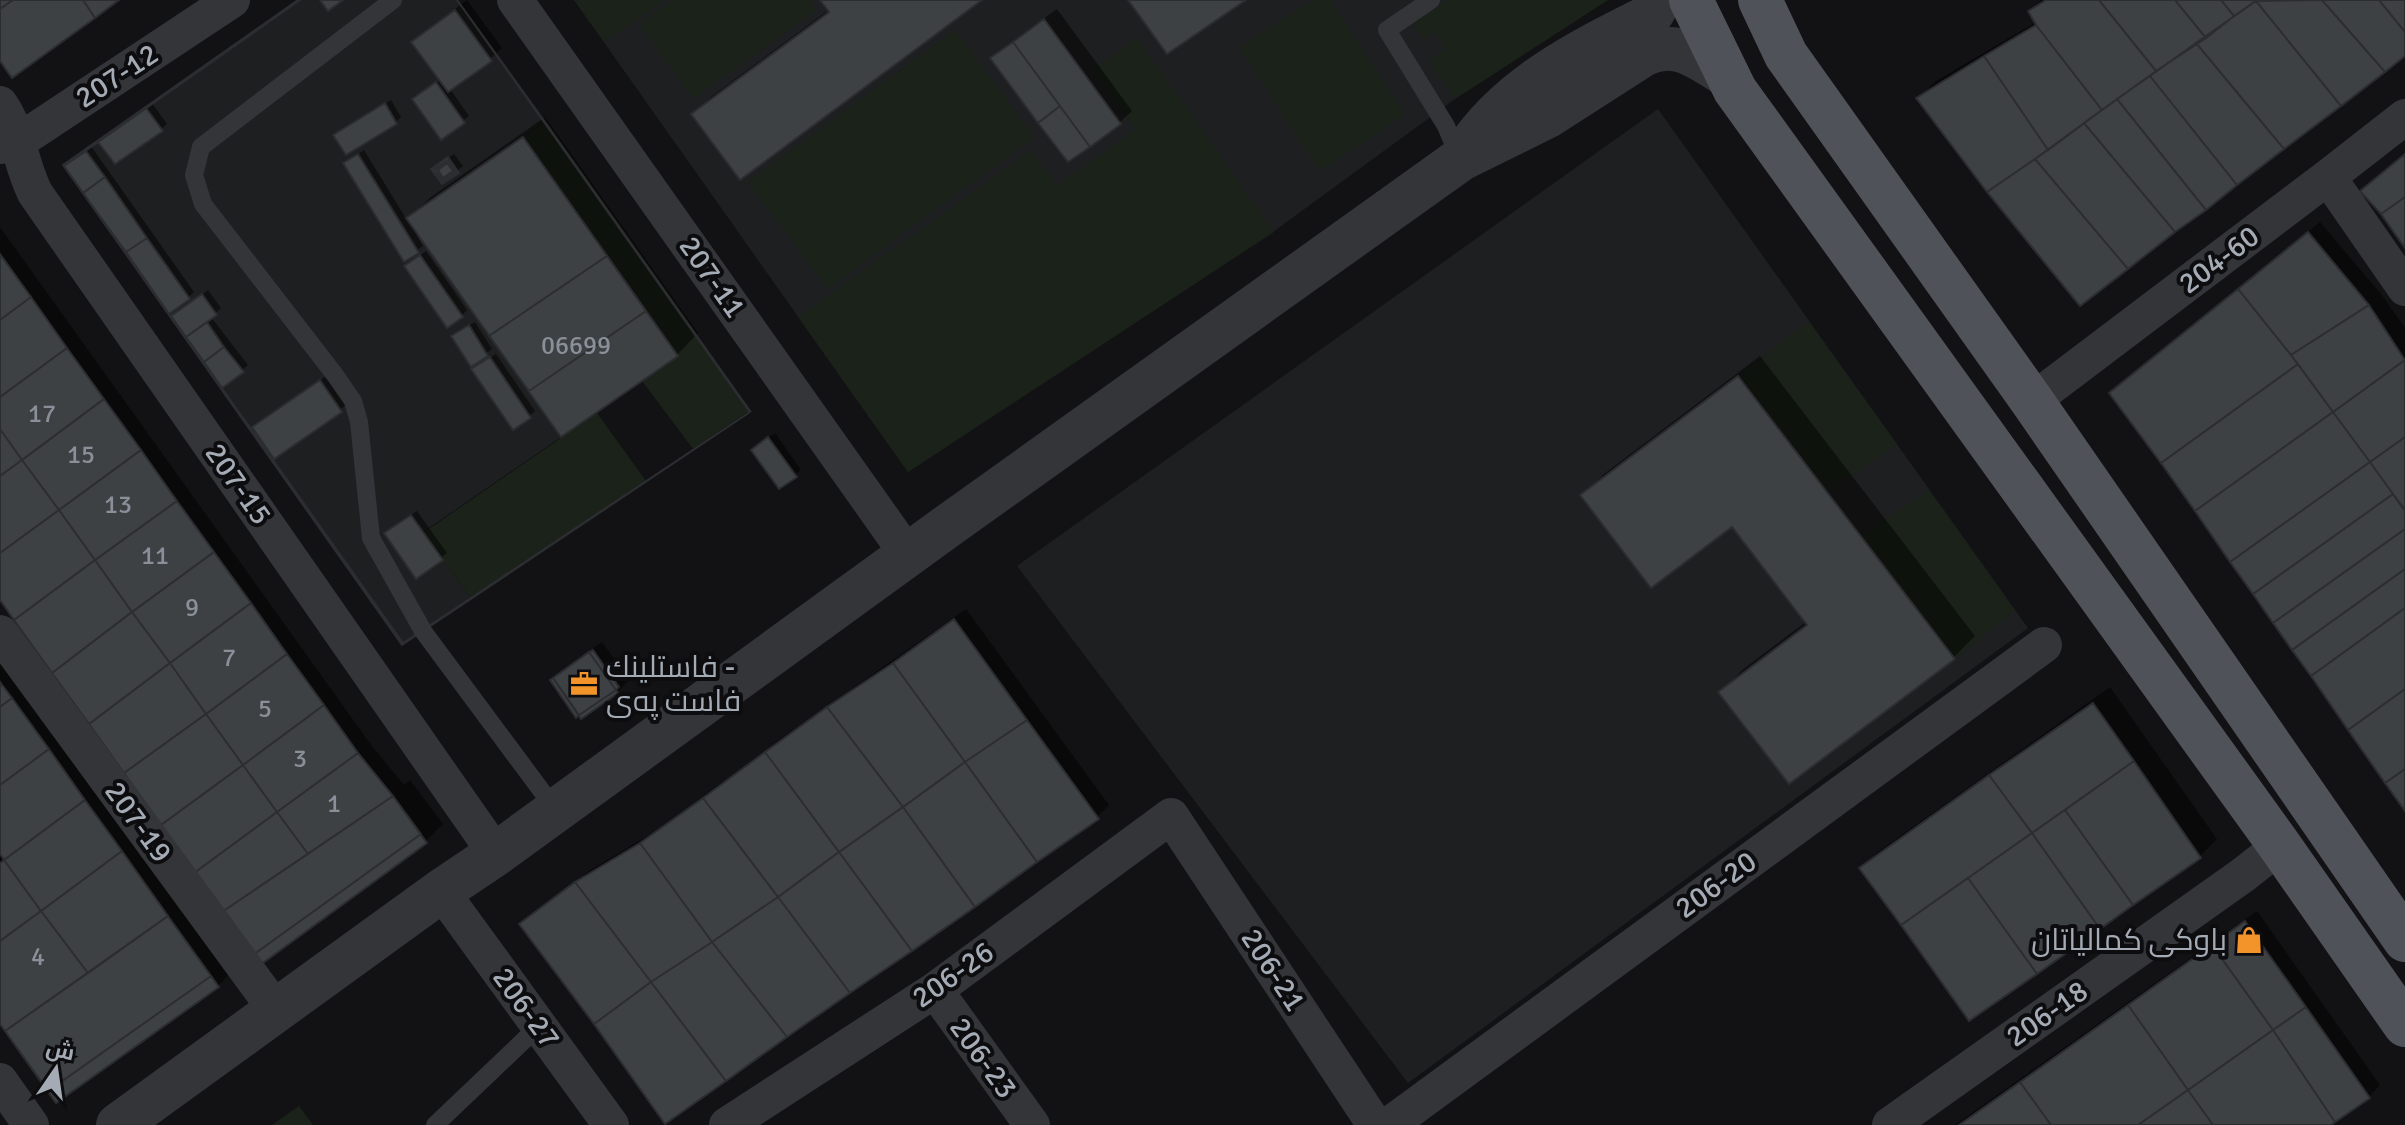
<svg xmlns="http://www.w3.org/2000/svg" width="2405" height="1125" font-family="Signika,Cairo,sans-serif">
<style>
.built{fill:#1e1f21}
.green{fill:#1a221a}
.shadow{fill:#0007}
.building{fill:#3e4144;stroke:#2c2d30;stroke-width:2}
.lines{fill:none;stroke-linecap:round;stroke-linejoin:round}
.service{stroke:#333539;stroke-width:18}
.minor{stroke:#333539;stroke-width:36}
.tertiary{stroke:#333539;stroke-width:44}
.primary{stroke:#4f5258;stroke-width:44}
.labels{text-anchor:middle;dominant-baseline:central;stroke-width:8;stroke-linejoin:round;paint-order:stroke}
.number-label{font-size:26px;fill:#8a9099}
.street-label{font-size:30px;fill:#a4abb5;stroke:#0d0d0f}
.poi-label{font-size:30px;fill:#a4abb5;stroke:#0d0d0f;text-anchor:start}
</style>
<rect width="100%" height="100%" fill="#121214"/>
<!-- built -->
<path class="built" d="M300 0H458L544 122 407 218 561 437 423 532 470 597 403 643 64 166Z
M574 0H1608L1455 99 1273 232 908 472Z
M1658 109 2028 628 1408 1083 1017 566Z"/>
<!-- green -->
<path class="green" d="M574 0H664L604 42Z
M672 0H809L816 10 693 99 639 24Z
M1312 0H1330L1405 115 1320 171 1239 48Z
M1447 0H1608L1455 99 1429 61 1446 49 1435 31 1423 39 1412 23Z
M955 30 1034 137 828 289 748 182Z
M1137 38 1274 232 908 472 798 317 1031 151 1057 186 1136 129 1093 70Z
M544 122 749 411 693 449 642 381 678 356 523 137Z
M1809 322 1897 444 1827 492 1738 376Z
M597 413 646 481 470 597 423 533Z
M1929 490 2015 610 1955 659 1861 536Z
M299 1106 313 1125H272Z"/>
<!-- shadow -->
<path class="shadow" d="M467 0 502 48 490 59 450 89 469 116 442 137 421 94 441 79 414 42 425 31Z
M823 0H978L694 114 711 97 830 9Z
M2041 0H2405V54L2080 303 1989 191 1919 98 1936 81 2036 22 2030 11Z
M1057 9 1132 111 1120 122 1069 159 993 58 1004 47Z
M391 100 401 117 396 122 341 130Z
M152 103 167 124 161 129 105 136Z
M545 117 698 333 677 355 420 234 417 236 423 246 405 259 345 163 364 150 407 220 431 197Z
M91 146 194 292 189 297 65 165Z
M454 154 463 166 457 171 439 164Z
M2320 222 2381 294 2405 328V807L2112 393 2129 376Z
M0 227 369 742 404 785 410 780 443 824 426 841 260 962 0 596Z
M426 251 467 310 461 316 412 261Z
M208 290 221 308 211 317 248 365 242 370 172 317Z
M475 322 492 349 471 364 459 331Z
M496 354 535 411 529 416 479 364Z
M1760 356 1975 636 1953 658 1721 692 1742 670 1807 621 1732 524 1583 495 1604 474Z
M326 376 346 405 272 458 252 429Z
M775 433 801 470 779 487 759 444Z
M417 511 447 553 441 558 392 528Z
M966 609 1109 805 1097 817 522 925 533 913 589 871 654 832 722 782V786L775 748 772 745 783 737Z
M602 642 629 680 617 692 582 716 555 678 567 667Z
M0 656 235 969 218 986 0 1021Z
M2110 687 2217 839 2200 856 1970 1018 1862 868 1879 851Z
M2257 911 2380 1085 2369 1097 2327 1125H1955Z"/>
<!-- building -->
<path class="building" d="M0 0H13L0 9Z
M13 0H83L95 18 12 78 0 61V9Z
M83 0H119L95 18Z
M298 0H300L64 166 403 643 750 412 402 645 63 165Z
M320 0H343L328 11Z
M457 0 545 122H544Z
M820 0H982L740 180 691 114 829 12Z
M1128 0H1246L1167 54Z
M2046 0H2099L2156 71 2102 110 2036 25 2028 11Z
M2099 0H2175L2206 38 2156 71Z
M2175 0H2221L2234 16 2206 38Z
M2221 0H2257L2234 16Z
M2322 0H2379L2405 32V56L2385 72Z
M2322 0 2385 72 2341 106 2256 1Z
M2379 0H2405V32Z
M2256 1 2341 106 2284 149 2196 43Z
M455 10 492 61 448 92 411 42Z
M1044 19 1121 124 1090 147 1013 42Z
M2036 25 2102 110 2048 150 1984 56Z
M1013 42 1060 106 1038 123 990 58Z
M2196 43 2284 149 2237 185 2150 76Z
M1984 56 2048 150 1987 192 1916 98Z
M2150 76 2237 185 2206 210 2117 99Z
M436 82 465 123 441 140 412 99Z
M2117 99 2206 210 2175 232 2084 123Z
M385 103 397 124 346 155 333 135Z
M1060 106 1090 147 1068 162 1038 123Z
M146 108 163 131 115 164 98 142Z
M544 122H545L750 411H749Z
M2084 123 2175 232 2128 269 2035 159Z
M523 137 678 356 561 437 406 218Z
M86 151 105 177 83 193 64 166Z
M358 154 419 253 404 262 343 163Z
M2405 154V197L2381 214 2360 191Z
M448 157 459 173 442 184 431 169Z
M2035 159 2128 269 2080 306 1987 192Z
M448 160 457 172 442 182 434 169Z
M448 161 455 172 443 180 435 170Z
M447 163 453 171 443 178 438 170Z
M105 177 147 238 126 252 83 193Z
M2405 197V248L2381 214Z
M2308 232 2369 305 2291 355 2238 289Z
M147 238 190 299 169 314 126 252Z
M0 254 31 297 0 320Z
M420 255 463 317 447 328 404 266Z
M607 256 646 311 529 391 489 336Z
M2238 289 2298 364 2161 463 2109 393Z
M202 294 217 315 186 337 171 316Z
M31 297 67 348 0 397V320Z
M2369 305 2405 360 2333 412 2291 355Z
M207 322 224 347 204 362 186 337Z
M469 325 488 356 471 367 451 336Z
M224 347 244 372 222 388 204 362Z
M67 348 104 399 22 460 0 429V397Z
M490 357 531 418 513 430 471 369Z
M2405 360V437L2370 462 2333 412Z
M2298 364 2333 412 2195 511 2161 463Z
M1738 376 1955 659 1789 784 1718 692 1807 625 1732 527 1651 588 1580 495Z
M320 380 342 412 274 459 252 427Z
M104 399 141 450 59 510 22 460Z
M2333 412 2370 462 2230 562 2195 511Z
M0 429 22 460 0 476Z
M768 437 797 477 779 489 751 450Z
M2405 437V511L2370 462Z
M141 450 177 501 95 560 59 510Z
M22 460 59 510 0 553V476Z
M2370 462 2393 494 2253 594 2230 562Z
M2393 494 2405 510V529L2273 623 2253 594Z
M177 501 214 552 132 612 95 560Z
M59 510 95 560 14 620 0 600V553Z
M411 515 443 560 416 579 384 533Z
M2405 529V569L2292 650 2273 623Z
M214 552 251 603 170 663 132 612Z
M95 560 132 612 52 673 14 620Z
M2405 569V608L2311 676 2292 650Z
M251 603 287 654 206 714 170 663Z
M2405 608V689L2348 730 2311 676Z
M132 612 170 663 89 724 52 673Z
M954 619 1027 720 965 762 893 663Z
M593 650 619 687 616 690 589 652Z
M593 650 619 687 616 690 589 652Z
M589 652 618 693 581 719 553 678Z
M589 652 616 690 579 715 553 678Z
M287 654 324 705 243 765 206 714Z
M170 663 206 714 124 773 89 724Z
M893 663 965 762 903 807 827 707Z
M553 678 579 715 576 718 550 680Z
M553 678 579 715 576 718 550 680Z
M0 682 12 698 0 707Z
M2405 689V769L2385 783 2348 730Z
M12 698 49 749 0 785V707Z
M2093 703 2134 761 2032 833 1989 775Z
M324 705 358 753 277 812 243 765Z
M827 707 903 807 839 852 765 752Z
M206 714 243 765 161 825 124 773Z
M1027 720 1099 819 1037 862 965 762Z
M49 749 85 800 4 860 0 854V785Z
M765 752 839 852 778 897 703 798Z
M358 753 393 796 308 854 277 812Z
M2134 761 2201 858 2133 905 2065 810Z
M965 762 1037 862 975 907 903 807Z
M243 765 277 812 194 873 161 825Z
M2405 769V811L2385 783Z
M1989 775 2032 833 1901 925 1859 868Z
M393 796 427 843 260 965 222 912Z
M393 796 421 834 253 955 222 912Z
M703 798 778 897 712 942 640 843Z
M85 800 122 851 41 911 4 860Z
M903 807 975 907 912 951 839 852Z
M2065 810 2133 905 2100 929 2032 833Z
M277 812 308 854 222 912 194 873Z
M2032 833 2100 929 2037 974 1968 878Z
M640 843 712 942 651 982 575 882Z
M122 851 168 916 88 973 41 911Z
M839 852 912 951 850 993 778 897Z
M4 860 41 911 0 941V863Z
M1968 878 2037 974 1969 1021 1901 925Z
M575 882 651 982 594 1024 519 924Z
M778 897 850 993 787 1037 712 942Z
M41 911 88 973 5 1031 0 1024V941Z
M168 916 219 987 56 1103 5 1031Z
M168 916 211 976 48 1091 5 1031Z
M2245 921 2306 1007 2273 1030 2212 945Z
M712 942 787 1037 726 1081 651 982Z
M2212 945 2273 1030 2188 1090 2128 1005Z
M651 982 726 1081 665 1124 594 1024Z
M2128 1005 2188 1090 2138 1125H2051L2020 1082Z
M2306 1007 2370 1098 2335 1122 2273 1030Z
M2273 1030 2335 1122 2331 1125H2213L2188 1090Z
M2020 1082 2051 1125H1959Z
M2188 1090 2213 1125H2138Z"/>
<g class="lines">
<!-- service -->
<path class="service" d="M393 0 201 147 194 175 203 204 335 375 353 401 359 422 371 538 423 631 555 809
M1431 0 1387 30 1446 126 1459 157
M435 1125 539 1026"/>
<!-- minor -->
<path class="minor" d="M515 0 908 555
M0 104C19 131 20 163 35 193L496 854
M0 146 22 139 232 0
M2328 177 2405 288
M2032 401 2328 177 2405 117
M0 633 276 1010
M441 891 611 1125
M935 990 1032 1125
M0 1081 31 1125
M727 1125 935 990 1171 816 1375 1125
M1389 1125 2044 645
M1890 1125 2243 875 2280 846"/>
<!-- tertiary -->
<path class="tertiary" d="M1466 151C1508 87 1578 52 1644 19L1653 12 1660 0
M118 1125 441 891 496 854 949 525 1461 159 1548 116 1643 55C1676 38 1700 59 1728 76"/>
<!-- primary -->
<path class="primary" d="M1691 0 1735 90 2280 846 2405 1025
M1760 0 1786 55 2032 401 2405 940"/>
</g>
<!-- icons -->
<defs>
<g id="office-bare" transform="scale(2.16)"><path d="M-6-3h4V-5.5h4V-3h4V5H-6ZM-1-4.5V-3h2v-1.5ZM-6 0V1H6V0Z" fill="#f3942b" stroke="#0d0d0f" stroke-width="2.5" paint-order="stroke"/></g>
<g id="shop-bare" transform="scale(2.16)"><path d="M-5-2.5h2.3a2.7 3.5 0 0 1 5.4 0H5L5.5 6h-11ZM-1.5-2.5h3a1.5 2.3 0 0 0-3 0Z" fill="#f3942b" stroke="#0d0d0f" stroke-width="2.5" paint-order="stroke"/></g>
</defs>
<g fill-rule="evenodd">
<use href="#office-bare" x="584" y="684"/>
<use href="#shop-bare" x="2249" y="940"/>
</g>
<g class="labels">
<!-- number labels -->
<g class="number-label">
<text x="576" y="346">06699</text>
<text x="42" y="414">17</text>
<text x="81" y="455">15</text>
<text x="118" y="505">13</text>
<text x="155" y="556">11</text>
<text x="192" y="608">9</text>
<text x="229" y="658">7</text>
<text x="265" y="709">5</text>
<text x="300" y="759">3</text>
<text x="334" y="804">1</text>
<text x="38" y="957">4</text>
</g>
<!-- street labels -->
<g class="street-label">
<text transform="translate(117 76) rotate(-33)">207-12</text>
<text transform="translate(2219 260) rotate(-37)">204-60</text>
<text transform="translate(712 277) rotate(55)">207-11</text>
<text transform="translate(238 484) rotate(55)">207-15</text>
<text transform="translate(138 822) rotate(54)">207-19</text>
<text transform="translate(1716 885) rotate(-36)">206-20</text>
<text transform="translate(1273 970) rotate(57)">206-21</text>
<text transform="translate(953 975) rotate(-35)">206-26</text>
<text transform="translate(526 1008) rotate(54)">206-27</text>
<text transform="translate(2047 1014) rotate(-35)">206-18</text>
<text transform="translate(983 1058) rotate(54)">206-23</text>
</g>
<!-- poi labels -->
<g class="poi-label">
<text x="606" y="667">فاستلینك -<tspan x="606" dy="34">فاست په‌ی</tspan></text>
<text x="2227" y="940" text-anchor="end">باوکی کمالیاتان</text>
</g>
</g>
<!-- north arrow -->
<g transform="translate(56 1069) rotate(13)" stroke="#0d0d0f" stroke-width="6" paint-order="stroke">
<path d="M0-6L14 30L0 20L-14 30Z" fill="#a4abb5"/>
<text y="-12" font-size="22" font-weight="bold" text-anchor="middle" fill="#a4abb5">ش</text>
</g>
</svg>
